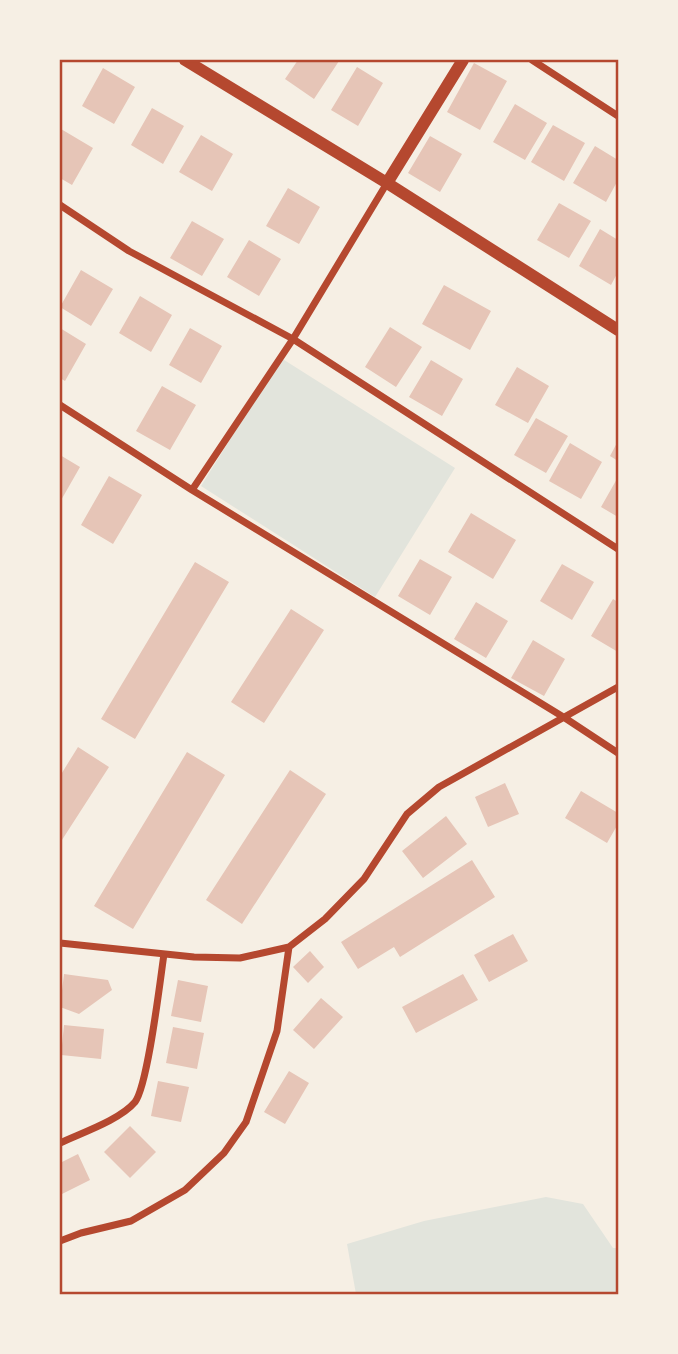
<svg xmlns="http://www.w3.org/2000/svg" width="678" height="1354" font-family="'Source Sans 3',sans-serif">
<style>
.green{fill:#e2e4dc}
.building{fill:#e6c5b7}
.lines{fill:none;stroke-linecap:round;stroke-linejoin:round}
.minor{stroke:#b5482f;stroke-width:7}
.tertiary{stroke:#b5482f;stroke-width:12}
.neatline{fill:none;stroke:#b5482f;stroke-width:2.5}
</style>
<rect width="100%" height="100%" fill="#f6efe4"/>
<!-- green -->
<path class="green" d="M281 358 455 468 375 597 201 486Z
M546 1197 583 1204 613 1248H618V1294H356L347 1244 424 1221Z"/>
<!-- building -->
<path class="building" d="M298 60H336L339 61 314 99 285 79Z
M474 63 507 81 480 130 447 112Z
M357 67 383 83 358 126 331 110Z
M103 68 135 87 114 124 82 106Z
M515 104 547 123 525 160 493 142Z
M152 108 184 126 163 164 131 145Z
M553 125 585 143 564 181 531 162Z
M61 129 93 148 72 185 60 178Z
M201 135 233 154 212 191 179 172Z
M430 136 462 154 440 192 408 173Z
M595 146 618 160V180L606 202 573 183Z
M288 188 320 207 299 244 266 226Z
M559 203 591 221 569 258 537 240Z
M192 221 224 239 202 276 170 258Z
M600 229 618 240V272L611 285 579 266Z
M249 240 281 259 259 296 227 277Z
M81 270 113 289 91 326 60 307Z
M444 285 491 311 470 350 422 324Z
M140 296 172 315 151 352 119 333Z
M390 327 422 347 396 387 365 367Z
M60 328 86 344 65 381 60 378Z
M190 328 222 346 201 383 169 365Z
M431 360 463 379 442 416 409 397Z
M517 367 549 386 528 423 495 405Z
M162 386 196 405 170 450 136 431Z
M536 418 568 436 546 473 514 455Z
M618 441V461L610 456Z
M570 443 602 462 581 499 549 481Z
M60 455 80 467 60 502Z
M109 476 142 495 113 544 81 525Z
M618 477V517L601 507Z
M471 513 516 540 493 579 448 552Z
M420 559 452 577 430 615 398 596Z
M195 562 229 582 135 739 101 719Z
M562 564 594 582 572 620 540 601Z
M613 599 618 602V652L591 636Z
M476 602 508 621 486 658 454 639Z
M291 609 324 630 264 723 231 702Z
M533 640 565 659 544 696 511 678Z
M78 747 109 767 60 843V776Z
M187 752 225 775 133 929 94 906Z
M290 770 326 794 242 924 206 900Z
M505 783 519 814 488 827 475 797Z
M581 791 618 813V824L607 843 565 818Z
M446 816 467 844 423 878 402 851Z
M472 860 495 897 400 957 394 947 358 969 341 942Z
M513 934 528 961 489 982 474 955Z
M310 951 324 967 308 983 293 967Z
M64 974 108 980 112 990 79 1014 60 1007Z
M463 974 478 1000 416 1033 402 1007Z
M178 980 208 986 201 1022 171 1016Z
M321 998 343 1017 314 1049 293 1030Z
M64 1025 104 1029 101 1059 61 1055Z
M173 1027 204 1033 197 1069 166 1063Z
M289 1071 309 1083 285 1124 264 1112Z
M158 1081 189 1087 181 1122 151 1116Z
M130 1126 156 1152 130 1178 104 1152Z
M78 1154 90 1180 60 1195V1163Z"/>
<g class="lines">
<!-- minor -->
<path class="minor" d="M532 60 618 116
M387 183 293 339 618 549
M60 205 129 251 293 339 192 490
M60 405 192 490 565 718 618 753
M60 943 194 957 240 958 289 947 325 919 364 879 407 814 439 787 618 687
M60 1143C81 1133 120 1120 135 1102 148 1085 160 981 164 954
M60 1241 81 1233 131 1221 185 1190 224 1153 246 1122 277 1031 289 947"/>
<!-- tertiary -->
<path class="tertiary" d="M185 60 387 183 618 330
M387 183 463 60"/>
</g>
<!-- border -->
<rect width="678" height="1354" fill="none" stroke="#f6efe4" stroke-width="122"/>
<rect x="61" y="61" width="556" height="1232" class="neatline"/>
</svg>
